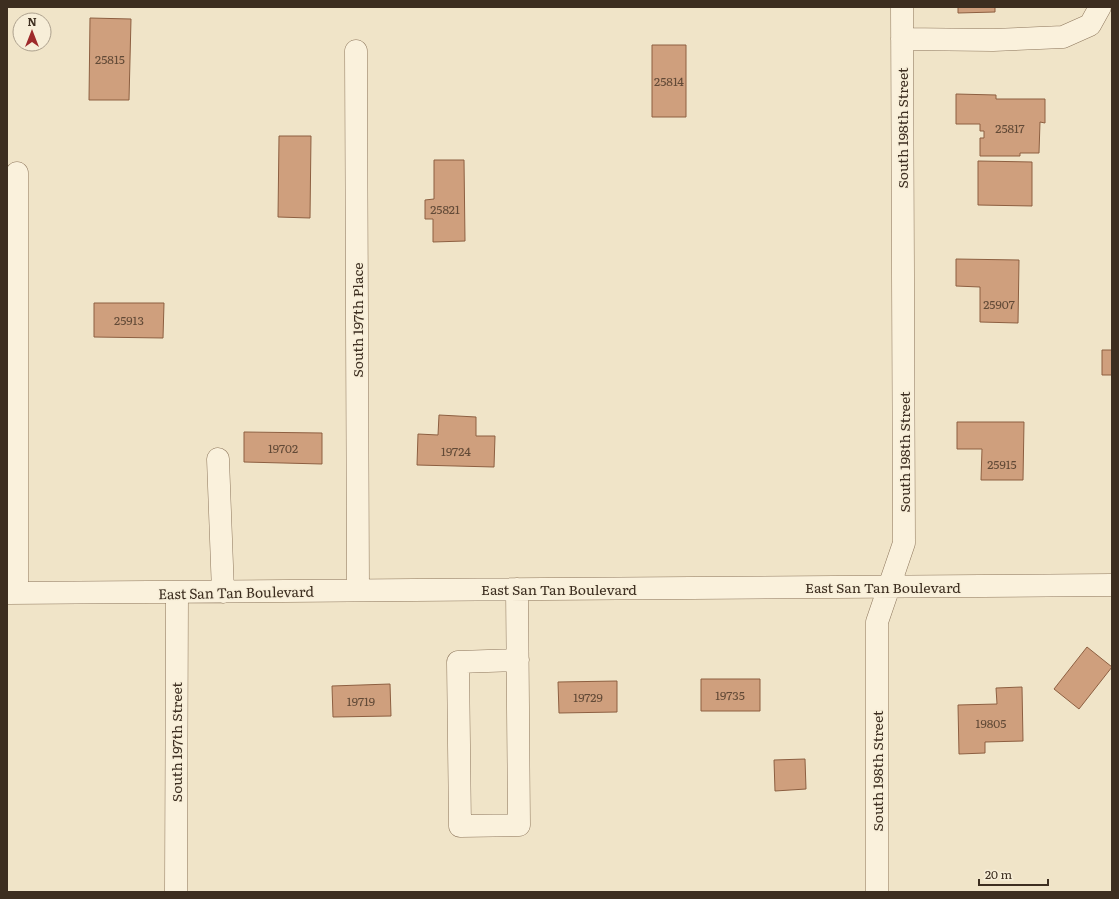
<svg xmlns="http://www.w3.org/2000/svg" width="1119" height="899" font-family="Literata,serif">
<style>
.building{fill:#cf9f7d;stroke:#8d5f41}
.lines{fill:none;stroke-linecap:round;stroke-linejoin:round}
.minor-casing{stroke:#8d765c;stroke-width:23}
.minor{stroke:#faf1dc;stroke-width:22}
.labels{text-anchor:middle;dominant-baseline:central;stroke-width:3;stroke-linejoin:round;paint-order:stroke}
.number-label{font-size:12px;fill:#624a37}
.street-label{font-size:14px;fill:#3d2e20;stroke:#f7eed8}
</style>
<rect width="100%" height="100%" fill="#f0e4c8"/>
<!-- building -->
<path class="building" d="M958 7H995V12L958 13Z
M90 18 131 19 129 100H89Z
M652 45H686V117H652Z
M956 94 996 95V99H1045V123L1040 122 1039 153H1020V156H980V138H984V131H980V124H956Z
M279 136H311L310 218 278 217Z
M434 160H464L465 241 433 242V219H425V200L434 199Z
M978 161 1032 162V206L978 205Z
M956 259 1019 260 1018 323 980 322V287L956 286Z
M94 303H164L163 338 94 337Z
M1102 350H1112V375H1102Z
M439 415 476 417V436H495L494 467 417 465 418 434 438 435Z
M957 422H1024L1023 480H981L982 449H957Z
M244 432 322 433V464L244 462Z
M1087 647 1112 667 1079 709 1054 689Z
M701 679H760V711H701Z
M617 681V712L559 713 558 682Z
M390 684 391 716 333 717 332 686Z
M1022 687 1023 741 985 742V753L959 754 958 705 997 704 996 688Z
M805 759 806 789 775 791 774 760Z"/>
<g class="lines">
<!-- minor casing -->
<g class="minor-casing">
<path id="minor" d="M902 39 993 40 1063 37 1090 25 1100 7
M356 51 358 590
M17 173V593
M218 459 223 592
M517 589 519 825 460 826 458 662 518 660
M7 593 1112 585
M176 892 177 592
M877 892V622L904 543 902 7"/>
</g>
<!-- minor -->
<use href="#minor" class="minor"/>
</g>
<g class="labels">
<!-- number labels -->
<g class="number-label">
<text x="110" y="59">25815</text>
<text x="669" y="81">25814</text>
<text x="1010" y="128">25817</text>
<text x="445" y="209">25821</text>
<text x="999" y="304">25907</text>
<text x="129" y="320">25913</text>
<text x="283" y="448">19702</text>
<text x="456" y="451">19724</text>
<text x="1002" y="464">25915</text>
<text x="730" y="695">19735</text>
<text x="588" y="697">19729</text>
<text x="361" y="701">19719</text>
<text x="991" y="723">19805</text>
</g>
<!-- street labels -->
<g class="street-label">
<text transform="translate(902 128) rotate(-90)">South 198th Street</text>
<text transform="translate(357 320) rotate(-90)">South 197th Place</text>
<text transform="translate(904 452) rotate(-90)">South 198th Street</text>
<text x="883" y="587">East San Tan Boulevard</text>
<text x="559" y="589">East San Tan Boulevard</text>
<text transform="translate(236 592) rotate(-1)">East San Tan Boulevard</text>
<text transform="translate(176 742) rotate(-90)">South 197th Street</text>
<text transform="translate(877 771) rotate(-90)">South 198th Street</text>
</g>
</g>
<!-- border -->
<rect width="1119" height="899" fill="none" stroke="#3d2e20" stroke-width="16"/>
<!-- north arrow -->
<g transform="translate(32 32)"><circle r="19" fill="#f7eed8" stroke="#ada18e"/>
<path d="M0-3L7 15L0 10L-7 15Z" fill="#9e2a2b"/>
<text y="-6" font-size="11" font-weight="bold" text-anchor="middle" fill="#3d2e20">N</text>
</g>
<!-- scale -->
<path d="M979 879v6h69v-6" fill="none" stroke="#3d2e20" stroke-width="2"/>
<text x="985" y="879" font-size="12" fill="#3d2e20" stroke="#f7eed8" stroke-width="3" paint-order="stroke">20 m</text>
</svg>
